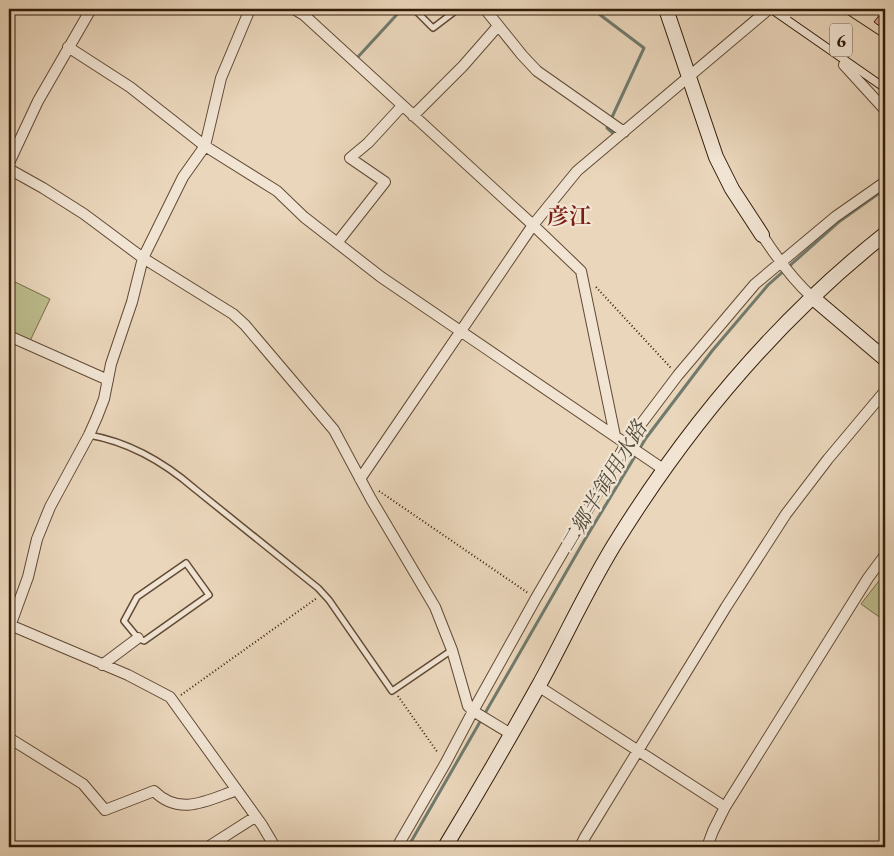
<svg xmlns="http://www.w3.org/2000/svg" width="894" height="856" font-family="'EB Garamond','Noto Serif JP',serif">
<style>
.green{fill:#bcbc8c;stroke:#786c4a}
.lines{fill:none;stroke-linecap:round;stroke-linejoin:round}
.stream{stroke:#707a6d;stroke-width:3}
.building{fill:#e0a396;stroke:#331c08}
.lane-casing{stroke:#614a35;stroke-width:8}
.street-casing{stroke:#614a35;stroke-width:12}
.secondary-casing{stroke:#331c08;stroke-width:16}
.path{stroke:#331c08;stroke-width:2;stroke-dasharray:1 2.5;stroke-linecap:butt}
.lane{stroke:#f1e4d3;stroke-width:5}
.street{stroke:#f1e4d3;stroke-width:10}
.secondary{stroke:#f1e4d3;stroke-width:14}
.highway-bridge-casing{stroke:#331c08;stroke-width:21;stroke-linecap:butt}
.highway-bridge{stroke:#ead6bb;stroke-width:19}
.labels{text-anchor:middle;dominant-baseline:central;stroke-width:4.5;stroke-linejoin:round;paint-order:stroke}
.shield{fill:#f1e4d3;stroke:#6c5845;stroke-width:1}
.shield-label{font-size:19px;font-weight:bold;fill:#331c08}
.water-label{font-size:21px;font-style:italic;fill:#514b3a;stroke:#f1e4d3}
.quarter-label{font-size:22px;font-weight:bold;fill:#7a1f14;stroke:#f1e4d3}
</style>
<rect width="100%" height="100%" fill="#ead6bb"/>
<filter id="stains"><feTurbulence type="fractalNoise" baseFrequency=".004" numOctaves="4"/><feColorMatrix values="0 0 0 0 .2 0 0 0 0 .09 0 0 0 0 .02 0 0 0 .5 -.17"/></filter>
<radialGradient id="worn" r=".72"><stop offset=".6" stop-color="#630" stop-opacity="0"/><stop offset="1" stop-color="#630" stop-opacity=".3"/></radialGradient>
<!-- green -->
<path class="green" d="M9 279 50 299 30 341 9 331Z
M885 573V621L861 604Z"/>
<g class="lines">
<!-- stream -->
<path class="stream" d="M587 9 595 11 644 48 607 128 614 134 613 136
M357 58 402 9
M408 847 584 541 646 438 712 351 768 285 840 221 885 189"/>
</g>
<!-- building -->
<path class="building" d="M884 9H885V30L874 22Z"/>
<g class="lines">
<!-- lane casing -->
<g class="lane-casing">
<path id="lane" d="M414 9 433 28 458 9
M89 435C129 442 165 463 195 489L318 588 329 600 392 691 452 650
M186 563 209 595 144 641 138 638 124 621 137 597Z"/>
</g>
<!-- street casing -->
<g class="street-casing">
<path id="street" d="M294 9 304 15 533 225 581 271 615 436
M485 9 522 55 537 71 624 132
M68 47 130 87 205 146 277 191 304 217 381 277 663 469
M848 57 844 65 885 110
M413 116 463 66 498 26
M9 163 38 101 91 9
M9 169 43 188 84 214 143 258 233 314 245 325 334 430 371 499 435 607 452 650 468 706 473 711 511 734
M762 235C777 258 792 279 812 297
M337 243 385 182 350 158 368 143 402 106
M9 336 108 380
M360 479 533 225 577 171 769 9
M10 625 128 675 170 697 262 825 275 847
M9 629 28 577 37 539 50 507 89 435 97 417 104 399 111 364 132 302 143 258 183 177 205 146 221 78 250 9
M102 665 138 638
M538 686 725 807
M9 738 83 784 105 810 154 791C180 817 208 800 237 790
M208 847 255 817
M397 847 445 764 473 711 536 598 626 444 678 375 755 284 835 217 885 182
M580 847 585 837 726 607 786 514 828 459 885 391
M707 847 713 831 725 807 868 578 885 555"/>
</g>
<!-- secondary casing -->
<g class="secondary-casing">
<path id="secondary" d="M666 9 716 157 732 189 762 235
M777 9 885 84
M812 297 885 359
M445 847C477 794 509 739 539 685 566 636 589 584 619 537 691 422 779 318 885 234"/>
</g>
<!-- path -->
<path class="path" d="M596 287 671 368
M379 491 528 593
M181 695 317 598
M398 696 438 753"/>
<!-- lane -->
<use href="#lane" class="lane"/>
<!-- street -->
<use href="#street" class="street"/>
<!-- secondary -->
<use href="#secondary" class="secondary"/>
<!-- highway-bridge casing -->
<g class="highway-bridge-casing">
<path id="highway-bridge" d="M796 9 885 71
M821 9 885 51"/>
</g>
<!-- highway-bridge -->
<use href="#highway-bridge" class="highway-bridge"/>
</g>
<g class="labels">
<!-- shield labels -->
<rect class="shield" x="830" y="23.5" width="22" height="33" rx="4"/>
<g class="shield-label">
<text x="841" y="40">6</text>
</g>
<!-- water labels -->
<g class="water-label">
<text transform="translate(603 486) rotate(-59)">二郷半領用水路</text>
</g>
<!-- quarter labels -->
<g class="quarter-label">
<text x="569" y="216">彦江</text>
</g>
</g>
<!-- margin -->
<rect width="894" height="856" fill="none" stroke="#ead6bb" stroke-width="30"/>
<rect x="10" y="10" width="874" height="836" fill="none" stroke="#331c08" stroke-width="2.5"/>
<rect x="15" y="15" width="864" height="826" fill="none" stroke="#331c08"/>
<rect width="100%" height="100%" filter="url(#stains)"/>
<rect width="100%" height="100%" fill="url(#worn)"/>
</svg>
